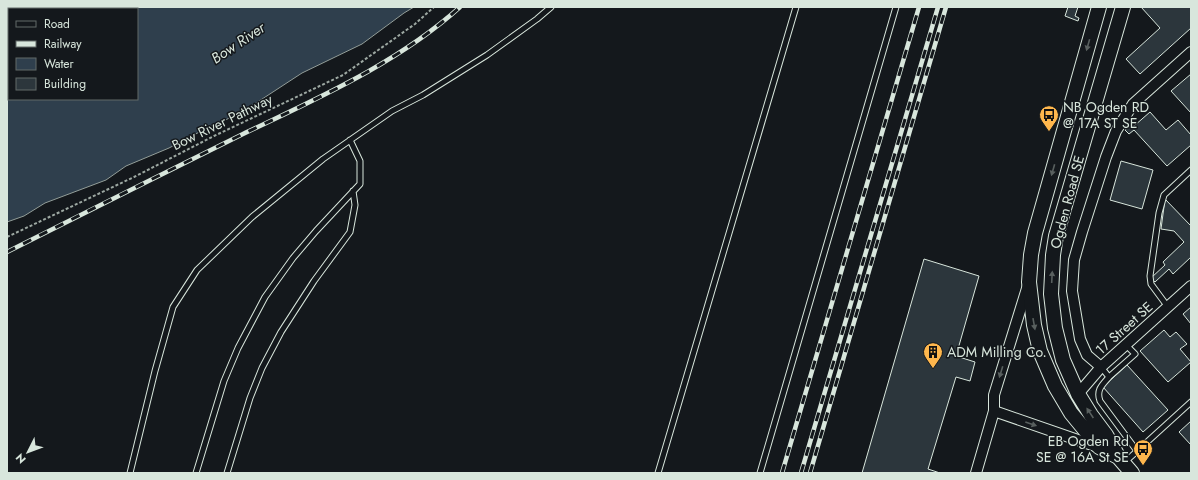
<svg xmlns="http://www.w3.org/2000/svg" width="1198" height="480" font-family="Jost,sans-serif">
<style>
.water{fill:#2f3f4d;stroke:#939e99}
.building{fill:#2c363c;stroke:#d8e6dc}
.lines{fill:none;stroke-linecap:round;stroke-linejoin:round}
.lane-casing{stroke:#d8e6dc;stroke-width:7}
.street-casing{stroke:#d8e6dc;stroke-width:12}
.secondary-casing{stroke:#d8e6dc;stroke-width:16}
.path{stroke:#9da8a2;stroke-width:2;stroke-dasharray:3 2;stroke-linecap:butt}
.lane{stroke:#14181c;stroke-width:5}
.street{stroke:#14181c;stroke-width:10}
.secondary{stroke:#14181c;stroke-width:14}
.rail-casing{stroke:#d8e6dc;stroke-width:4.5}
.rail{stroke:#14181c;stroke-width:3;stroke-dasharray:9;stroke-linecap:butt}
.oneway{fill:#59605f}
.labels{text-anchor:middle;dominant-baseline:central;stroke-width:3;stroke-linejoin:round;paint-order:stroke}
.poi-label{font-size:14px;fill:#d8e6dc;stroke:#14181c;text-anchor:start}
.street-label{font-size:14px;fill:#d8e6dc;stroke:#14181c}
.water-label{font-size:15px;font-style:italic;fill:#d8e6dc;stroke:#14181c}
</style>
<rect width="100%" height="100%" fill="#14181c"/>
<!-- water -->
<path class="water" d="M50 7H414L404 13 362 44 302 73 253 105 222 122 209 127 169 148 126 166 106 180 45 203 24 216 7 222V72H9V99H137V9H40Z"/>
<!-- building -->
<path class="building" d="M1068 7H1078L1075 16 1079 18 1078 21 1065 16Z
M1141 7H1191V28L1140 74 1126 59 1160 28Z
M1191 74V113L1171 91Z
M1150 112 1166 130 1178 120 1191 135V145L1167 166 1134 130 1129 134 1125 130 1132 124 1134 126Z
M1121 161 1153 170 1142 209 1110 200Z
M1165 199 1191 226V257L1173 274 1169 269 1155 282 1151 278 1165 265 1163 262 1184 242 1174 231 1161 229Z
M924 259 979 276 956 356 975 362 970 381 956 377 928 469 940 473H862Z
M1191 307V324L1183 314Z
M1164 330 1170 337 1176 332 1187 344 1180 349 1191 362 1168 382 1140 351Z
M1127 365 1168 410 1143 432 1103 387Z
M1191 421V445L1179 432Z"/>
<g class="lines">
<!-- lane casing -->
<g class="lane-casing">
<path id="lane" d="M1168 307 1151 284 1150 276 1159 213 1164 195 1191 170
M1101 367 1109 377C1102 385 1096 390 1100 401L1137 451
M1109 377 1135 354 1126 345
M1125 462 1191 402
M130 473 155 371 173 307 197 270 252 217 323 159 392 111 423 95 487 55 537 19 551 7
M196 473 224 381 238 348 265 297 293 258 316 231 360 184V161L350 140
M227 473 250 398 262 368 281 332 314 281 350 232 355 205 353 191
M658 473 796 7
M760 473 896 7"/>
</g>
<!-- street casing -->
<g class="street-casing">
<path id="street" d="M1101 367 1087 355 1080 339 1072 291 1074 260 1082 232 1106 157 1116 131 1133 104 1191 52
M1078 394 1101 367 1191 286
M994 411 1098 447
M976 473 994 411V395L1028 285"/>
</g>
<!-- secondary casing -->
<g class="secondary-casing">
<path id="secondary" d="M1099 7 1035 233 1031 255 1029 282 1034 325 1040 351 1055 386 1071 413 1099 447 1118 457
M1123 7 1056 236 1053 255 1051 294 1055 328 1063 360 1078 394 1091 415 1106 435 1119 458 1132 473"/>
</g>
<!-- path -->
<path class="path" d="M7 237 134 177 214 136 343 75 415 24 434 7"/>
<!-- lane -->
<use href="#lane" class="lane"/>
<!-- street -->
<use href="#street" class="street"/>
<!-- secondary -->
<use href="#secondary" class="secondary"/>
<!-- rail casing -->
<g class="rail-casing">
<path id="rail" d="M7 252C86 212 164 173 243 134 318 98 398 63 460 7
M782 473 919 7
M801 473 938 7
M810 473 946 7"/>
</g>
<!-- rail -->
<use href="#rail" class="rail"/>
</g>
<!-- one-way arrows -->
<defs><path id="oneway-solid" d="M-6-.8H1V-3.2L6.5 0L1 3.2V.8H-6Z"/></defs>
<g class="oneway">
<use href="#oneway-solid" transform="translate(1088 45) rotate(106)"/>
<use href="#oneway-solid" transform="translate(1053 170) rotate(106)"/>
<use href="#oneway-solid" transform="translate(1052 277) rotate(-87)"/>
<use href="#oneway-solid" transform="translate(1034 324) rotate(80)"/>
<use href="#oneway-solid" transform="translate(1001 372) rotate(107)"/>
<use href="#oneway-solid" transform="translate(1090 413) rotate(-124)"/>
<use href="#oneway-solid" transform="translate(1031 424) rotate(19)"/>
</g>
<!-- icons -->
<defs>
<g id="bus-pin" transform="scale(1)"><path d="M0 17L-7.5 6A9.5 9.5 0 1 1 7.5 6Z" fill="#ffb74d" stroke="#14181c"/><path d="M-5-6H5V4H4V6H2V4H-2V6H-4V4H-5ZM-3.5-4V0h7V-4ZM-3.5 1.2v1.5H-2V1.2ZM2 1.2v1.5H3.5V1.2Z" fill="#111"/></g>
<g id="building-pin" transform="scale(1)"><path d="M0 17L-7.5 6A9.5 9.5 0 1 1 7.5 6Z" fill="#ffb74d" stroke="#14181c"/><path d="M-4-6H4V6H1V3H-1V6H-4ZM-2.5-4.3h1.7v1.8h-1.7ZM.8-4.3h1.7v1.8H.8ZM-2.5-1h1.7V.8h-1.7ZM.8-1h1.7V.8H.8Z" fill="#111"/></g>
</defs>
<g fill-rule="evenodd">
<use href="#bus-pin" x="1049" y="115"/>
<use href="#building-pin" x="933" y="352"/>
<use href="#bus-pin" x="1143" y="449"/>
</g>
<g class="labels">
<!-- poi labels -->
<g class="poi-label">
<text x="1063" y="107">NB Ogden RD<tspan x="1063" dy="16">@ 17A ST SE</tspan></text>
<text x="947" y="352">ADM Milling Co.</text>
<text x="1129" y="441" text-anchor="end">EB Ogden Rd<tspan x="1129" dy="16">SE @ 16A St SE</tspan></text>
</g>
<!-- street labels -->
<g class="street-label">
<text transform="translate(222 122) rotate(-26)">Bow River Pathway</text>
<text transform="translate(1067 202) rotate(-75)">Ogden Road SE</text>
<text transform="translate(1124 328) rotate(-42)">17 Street SE</text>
</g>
<!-- water labels -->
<g class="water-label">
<text transform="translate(238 43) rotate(-34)">Bow River</text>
</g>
</g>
<!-- border -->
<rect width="1198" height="480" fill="none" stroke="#d8e6dc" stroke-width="16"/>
<!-- legend -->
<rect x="8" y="8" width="130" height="92" fill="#14181c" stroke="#626a69"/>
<rect x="16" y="21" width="20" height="6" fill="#14181c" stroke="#626a69"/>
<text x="44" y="28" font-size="12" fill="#d8e6dc">Road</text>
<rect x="16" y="41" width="20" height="6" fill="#d8e6dc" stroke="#626a69"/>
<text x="44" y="48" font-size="12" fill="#d8e6dc">Railway</text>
<rect x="16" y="58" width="20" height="12" fill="#2f3f4d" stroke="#626a69"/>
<text x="44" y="68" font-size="12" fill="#d8e6dc">Water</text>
<rect x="16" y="78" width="20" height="12" fill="#2c363c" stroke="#626a69"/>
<text x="44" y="88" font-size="12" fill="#d8e6dc">Building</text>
<!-- north arrow -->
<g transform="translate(28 452) rotate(228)" stroke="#14181c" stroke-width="3" paint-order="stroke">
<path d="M0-3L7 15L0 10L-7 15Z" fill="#d8e6dc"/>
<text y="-6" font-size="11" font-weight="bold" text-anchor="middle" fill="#d8e6dc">N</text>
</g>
</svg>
